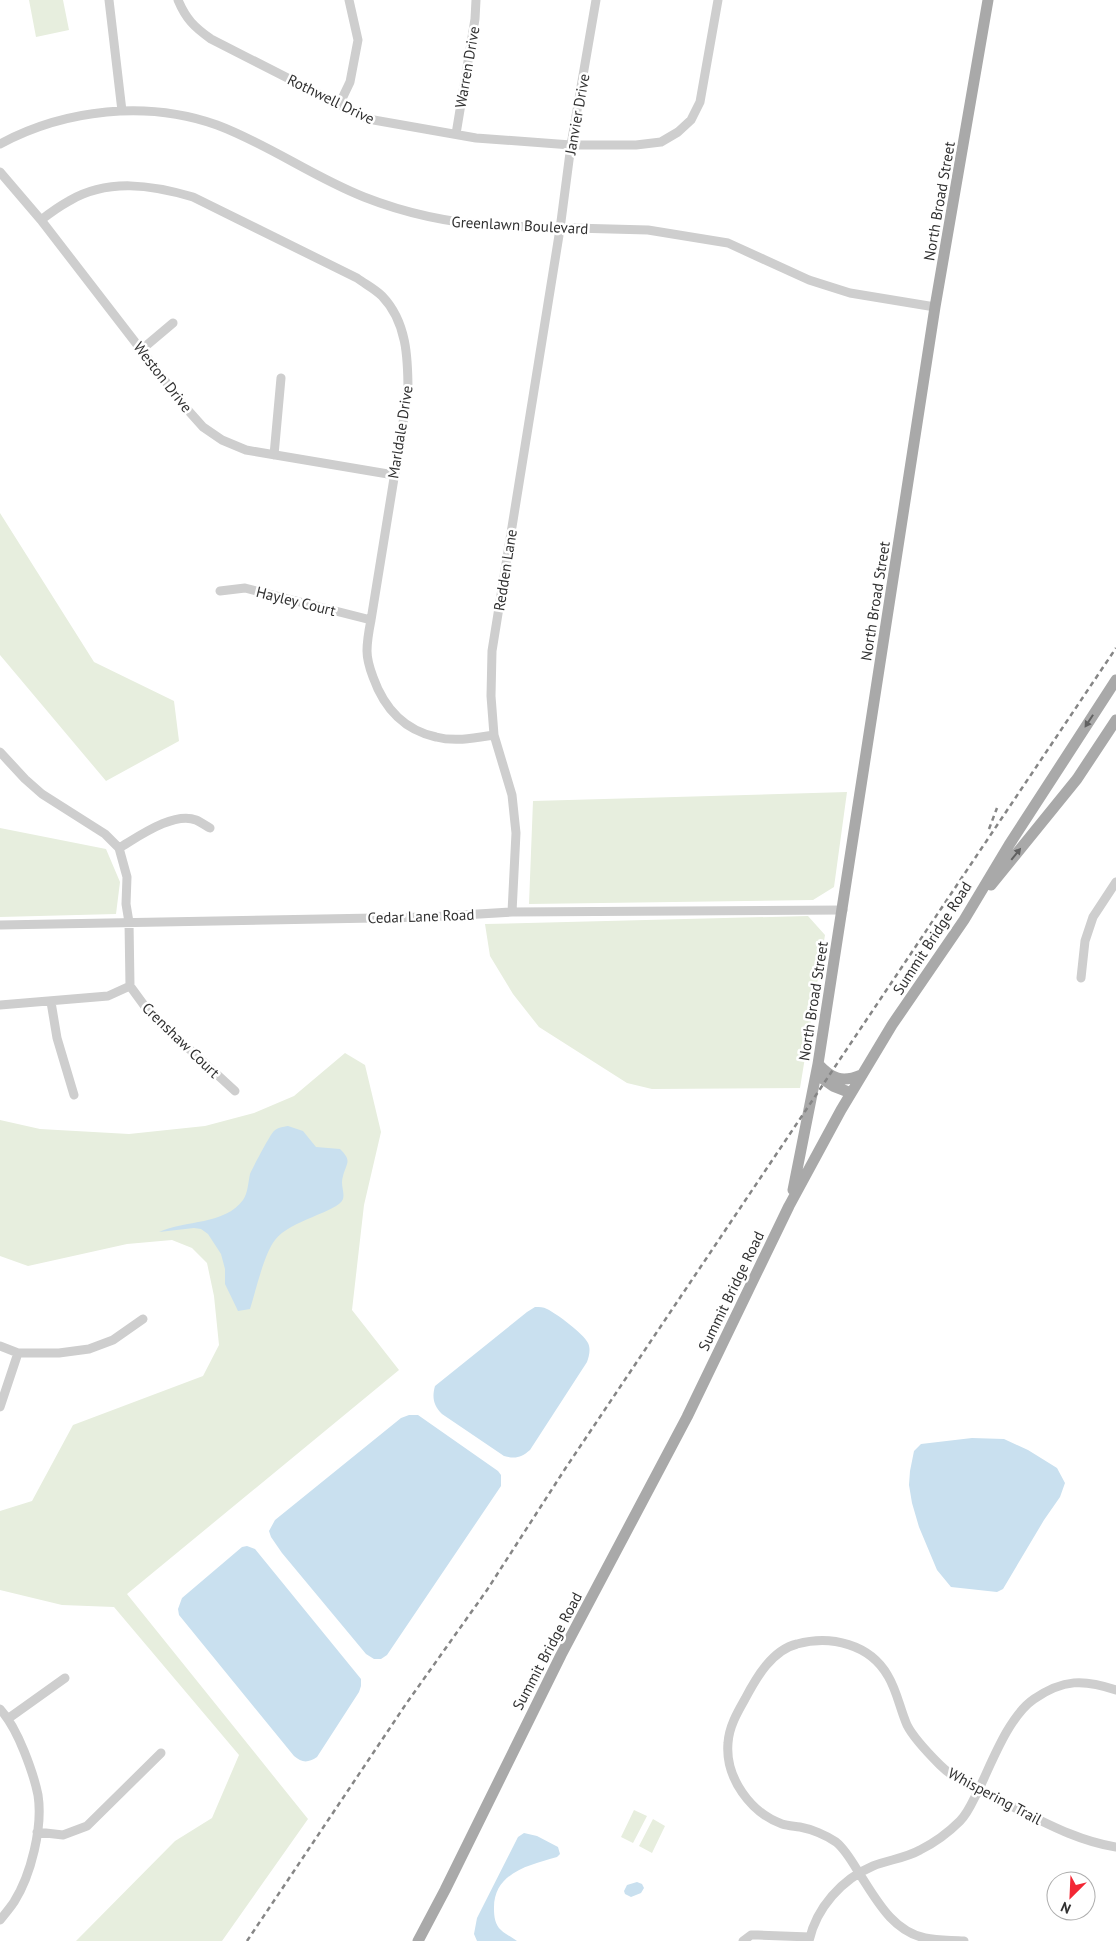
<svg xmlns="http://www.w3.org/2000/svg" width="1116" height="1941" font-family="'PT Sans',sans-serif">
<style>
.green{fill:#e7eede}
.water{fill:#c9e0ef}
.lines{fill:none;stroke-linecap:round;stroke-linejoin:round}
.minor{stroke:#cecece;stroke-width:9}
.major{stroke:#a9a9a9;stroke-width:11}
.rail{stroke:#868686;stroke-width:2.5;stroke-dasharray:5 4;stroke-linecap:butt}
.oneway{fill:#616161}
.labels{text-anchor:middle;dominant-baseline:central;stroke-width:5;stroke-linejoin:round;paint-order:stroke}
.street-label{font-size:15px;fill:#313131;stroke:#fff}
</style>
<rect width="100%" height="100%" fill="#fff"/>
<!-- green -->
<path class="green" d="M29 0H63L69 30 36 37Z
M0 513 94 662 174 701 179 741 106 781 0 655Z
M847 792 834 887 813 900 529 904 533 801Z
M0 828 106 849 120 882 116 914 0 917Z
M808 916 825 935 800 1088 652 1089 627 1083 539 1027 513 994 490 956 485 924Z
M345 1053 365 1065 381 1132 364 1205 352 1310 399 1370 127 1594 308 1819 222 1941H76L175 1841 212 1818 239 1755 114 1607 62 1605 0 1590V1511L32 1501 73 1425 203 1376 219 1345 214 1296 207 1263 192 1248 172 1240 127 1244 28 1266 0 1256V1120L40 1129 129 1134 205 1126 254 1113 294 1096Z
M634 1810 647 1816 633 1843 621 1837Z
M653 1819 665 1826 652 1853 639 1846Z"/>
<!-- water -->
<path class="water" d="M288 1126 303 1131 316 1147 340 1149C352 1161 347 1162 343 1176 340 1185 345 1192 343 1199 338 1212 290 1220 275 1240 264 1254 256 1290 250 1309L238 1311 225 1284V1269L221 1254 208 1234 201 1229 194 1228 159 1232C185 1220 225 1225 243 1200 248 1193 248 1183 250 1174 252 1169 271 1133 274 1131 278 1127 283 1127 288 1126Z
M535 1307C540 1307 543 1307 547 1309 557 1314 583 1333 588 1343 591 1349 589 1356 587 1362L530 1450C521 1458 515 1459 504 1456L442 1414C433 1405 432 1397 435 1386L527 1312Z
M409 1415H418L498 1471 501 1475V1486L387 1655 381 1659H374L366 1654 282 1553 271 1537 269 1531 275 1520 401 1418Z
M972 1438 1004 1439 1028 1450 1057 1468 1065 1483 1060 1497 1044 1520 1003 1589 997 1592 951 1587 937 1570 919 1527 912 1503 909 1485 910 1471 914 1451 921 1444Z
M247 1546 255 1549 361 1679V1686L359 1692 317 1757C308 1763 302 1763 294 1756L179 1615 178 1609 182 1598 242 1547Z
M524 1833 537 1836 558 1847 560 1854 557 1857C529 1865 493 1873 494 1909 494 1916 495 1925 501 1930 506 1935 512 1937 517 1941H477L474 1934 477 1918 518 1837Z
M637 1882 642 1884 644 1888 641 1893 631 1897 625 1894 624 1891 627 1885Z"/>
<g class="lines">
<!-- minor -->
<path class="minor" d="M109 0 122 111
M178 0C186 19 194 27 211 39L368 119 476 138 571 145H636L661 142 678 132 691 120 700 102 718 0
M339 105 350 82 358 40 349 0
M456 134 475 19 476 0
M0 144C65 109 147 100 217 125 268 144 313 177 364 197 407 214 451 223 497 226L648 230 728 243 809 280 850 293 935 307
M0 172 41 220 186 408 203 427 222 440 246 450 394 475
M41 220C50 213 60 206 69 201 108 178 152 185 193 197L357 278C365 284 375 289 382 296 407 322 408 358 408 392L371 620C369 630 367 641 367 651 367 659 370 669 373 677 384 708 404 730 436 737 455 742 475 738 494 735
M141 350 173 323
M274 455 281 378
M220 591 245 588 371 620
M0 752 25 779 42 794 105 834 119 848 127 877 126 904 129 922 130 986 108 996 0 1005
M119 848C138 837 174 811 196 820 201 822 206 826 210 828
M512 912 516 833 512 795 494 735 491 696 492 651 560 229 571 145 596 0
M0 925 429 917 512 912 843 910
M1081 978 1085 941 1093 917 1116 882
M130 986 149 1012 235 1091
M51 1002 57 1038 74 1095
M0 1346 18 1353H59L89 1349 113 1340 143 1319
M0 1407 18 1353
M0 1709C11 1721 18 1736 24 1751 30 1766 35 1780 38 1795 43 1827 31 1875 14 1902 10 1908 5 1914 0 1920
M9 1718 65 1678
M37 1832 63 1835 87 1826 161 1753
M743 1941 751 1935H758L810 1937
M809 1941C816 1908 842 1879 873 1866 888 1860 906 1858 920 1850 934 1843 949 1832 960 1821 969 1812 973 1800 979 1789 992 1762 1009 1716 1034 1699 1063 1679 1084 1679 1116 1690
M964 1941C951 1940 938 1941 925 1938 892 1931 876 1899 859 1873 853 1863 845 1849 836 1842 826 1835 811 1829 800 1827 794 1826 788 1826 782 1824 751 1813 725 1778 728 1743 729 1727 737 1713 745 1699 756 1678 772 1650 797 1644 831 1635 870 1644 888 1676 897 1691 900 1709 907 1725 914 1739 929 1754 940 1765 958 1783 985 1793 1007 1804 1042 1821 1077 1841 1116 1847"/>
<!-- major -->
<path class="major" d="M991 885 1077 779 1116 720
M818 1064C832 1079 842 1083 861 1075
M816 1074 833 1086 851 1093
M793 1190 818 1064 935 307 988 0
M418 1941 445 1890 561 1655 687 1417 789 1206 841 1110 892 1025 964 920 1009 845 1116 680"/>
<!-- rail -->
<path class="rail" d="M989 829 997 808
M247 1941 406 1704 487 1590 565 1469 1116 648"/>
</g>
<!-- one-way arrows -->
<defs><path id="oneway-solid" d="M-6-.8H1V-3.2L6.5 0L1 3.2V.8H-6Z" transform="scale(1.25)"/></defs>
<g class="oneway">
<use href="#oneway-solid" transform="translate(1089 721) rotate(123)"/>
<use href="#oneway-solid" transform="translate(1016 854) rotate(-51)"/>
</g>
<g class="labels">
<!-- street labels -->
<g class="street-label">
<text transform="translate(467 67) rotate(-80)">Warren Drive</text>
<text transform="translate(331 99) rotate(26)">Rothwell Drive</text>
<text transform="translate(577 114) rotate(-80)">Janvier Drive</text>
<text transform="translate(939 201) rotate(-80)">North Broad Street</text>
<text transform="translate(520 225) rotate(3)">Greenlawn Boulevard</text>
<text transform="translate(163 377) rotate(52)">Weston Drive</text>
<text transform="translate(400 432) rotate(-81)">Marldale Drive</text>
<text transform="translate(505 570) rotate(-81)">Redden Lane</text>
<text transform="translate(296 601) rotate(14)">Hayley Court</text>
<text transform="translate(875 601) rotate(-81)">North Broad Street</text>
<text transform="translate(421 916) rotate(-2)">Cedar Lane Road</text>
<text transform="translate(932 938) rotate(-57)">Summit Bridge Road</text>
<text transform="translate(813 1001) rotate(-81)">North Broad Street</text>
<text transform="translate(181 1040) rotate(44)">Crenshaw Court</text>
<text transform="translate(731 1291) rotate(-64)">Summit Bridge Road</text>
<text transform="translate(547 1651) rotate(-62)">Summit Bridge Road</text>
<text transform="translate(995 1796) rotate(28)">Whispering Trail</text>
</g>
</g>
<!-- north arrow -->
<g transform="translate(1071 1896) rotate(204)"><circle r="24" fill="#ffffff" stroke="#adadad"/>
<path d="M0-4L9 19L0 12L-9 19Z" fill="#f32734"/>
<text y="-8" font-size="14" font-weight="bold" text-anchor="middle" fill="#313131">N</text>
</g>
</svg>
